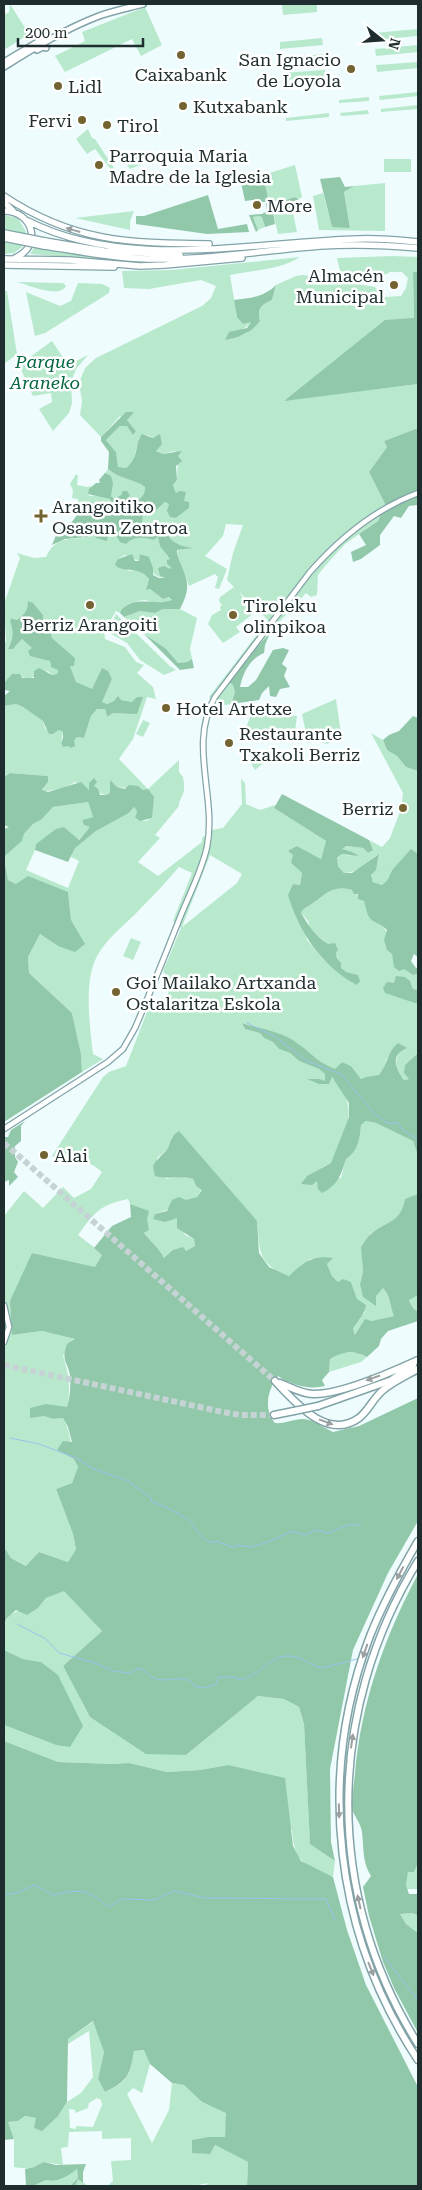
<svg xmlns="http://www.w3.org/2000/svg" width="422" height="2190" font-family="'Roboto Serif',serif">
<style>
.green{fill:#b8e9cd;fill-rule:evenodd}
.forest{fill:#92c8aa}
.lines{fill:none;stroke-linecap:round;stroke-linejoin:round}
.stream{stroke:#9cc3ec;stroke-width:1}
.trunk-tunnel{stroke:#c5d3d4;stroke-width:6;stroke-dasharray:6 3;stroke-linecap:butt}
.tertiary-casing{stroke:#82a3a7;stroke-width:7}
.secondary-casing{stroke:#82a3a7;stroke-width:8}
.primary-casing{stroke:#82a3a7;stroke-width:8}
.trunk-casing{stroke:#82a3a7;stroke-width:9}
.motorway-casing{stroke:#82a3a7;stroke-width:9}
.tertiary{stroke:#fff;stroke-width:4.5}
.secondary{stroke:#fff;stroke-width:5}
.primary{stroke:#fff;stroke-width:5.5}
.trunk{stroke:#fff;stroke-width:6}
.motorway{stroke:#fff;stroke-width:6}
.primary-bridge-casing{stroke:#82a3a7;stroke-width:8;stroke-linecap:butt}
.trunk-bridge-casing{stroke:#82a3a7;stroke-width:9;stroke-linecap:butt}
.primary-bridge{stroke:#fff;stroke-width:5.5}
.trunk-bridge{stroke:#fff;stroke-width:6}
.oneway{fill:#9aa0a1}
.poi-dot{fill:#726330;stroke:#fff;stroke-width:2}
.labels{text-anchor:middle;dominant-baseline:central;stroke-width:5;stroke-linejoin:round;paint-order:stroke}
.poi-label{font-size:18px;fill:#1f2d2e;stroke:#fff;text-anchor:start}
.park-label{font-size:18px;font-style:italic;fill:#046641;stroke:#fff}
</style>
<rect width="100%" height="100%" fill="#eefcfe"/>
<!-- green -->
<path class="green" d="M10 4 29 34 4 50V15L9 12Z
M282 4H317V12L283 15Z
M145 7 162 45 141 56 132 39 65 72 55 56 85 41 82 32Z
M417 29V36L375 40 374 33Z
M322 38 323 45 280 49V42Z
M418 45V52L376 56 375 49Z
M323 54 324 61 282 64 281 58Z
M418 62V68L377 72 376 65Z
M325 70V77L283 80 282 73Z
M418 92V96L380 100 379 96Z
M369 97V101L339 103V100Z
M418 105V109L381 112V109Z
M368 110 369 114 341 116 340 113Z
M329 113V117L286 121V118Z
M88 129 92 138 95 139 118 174 116 176 95 149 87 154 76 139Z
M145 152 147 162 130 169 127 165 135 161 134 158Z
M384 159H411V172H384Z
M295 165 302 197 299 199 294 197 270 207 263 175Z
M385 183V231L319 230 313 196 323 193 332 227H350L344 192 354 186Z
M285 208H292L297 232 278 234 273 212Z
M134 211 130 221V230L75 218Z
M4 215 18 218 26 232 22 247 14 253 4 254Z
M259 216 262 217 265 227 258 230 253 217Z
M35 246 123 261 30 254Z
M393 256 418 257V272H413L414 318 285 400 418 384V428L384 441 387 447 369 472 385 504 378 521 345 544 325 566 318 575 317 595 311 597 306 593 247 657 229 682 233 685 235 692 231 704 219 706 209 697 268 620 239 592 253 614 236 627 240 632 223 643 208 624 212 615 221 610 220 607 222 605 219 601 220 597 234 587 227 580 233 553 243 525 226 524 223 536 205 556 227 569 219 589 215 588 218 577 215 574 189 586 177 554 178 550 189 548C177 546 171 541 165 531L142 523 143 515 154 512 165 502 169 504 170 516 176 518 189 508 176 493 173 485 177 480 178 457 175 451 163 454 155 450 160 435 154 438 147 435 139 438 133 462 126 468 118 467 116 452 106 440 120 426H127L136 431 127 420 120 416 101 437 80 415 82 401 79 383 85 368 96 358 202 306 211 298 216 286 201 280 149 289 124 288 122 271 172 270 300 257C281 270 253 270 230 275L237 317 251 322C245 330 234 333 226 340L246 334 260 321C257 308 261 305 272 300L276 285 296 276 303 275 375 287 384 297 401 296 406 288 408 278 402 272H390L379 278 340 271 337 258Z
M17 282 63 283 66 286C59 299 29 285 17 282Z
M78 283 102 284 110 288 109 293 45 333 35 336 26 292 60 306 71 301Z
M4 291H7L17 354 4 364Z
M52 341 68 365 88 355 76 369 71 382 72 403 69 413 53 431 39 409 52 402 51 393 33 396 19 365Z
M108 469C119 479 134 478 145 487 145 495 141 499 134 502L128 498 130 496 121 495 114 499 111 496 105 473Z
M76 474 78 476 77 485 87 487 92 486 88 494 90 496 99 495 110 499 113 506 110 508C99 505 88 503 79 512L78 499 72 498 73 490 70 484Z
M89 528 99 530 100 534 95 535 117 537 125 544C134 536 147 536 158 537L167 556 171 559 167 560V564L172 567 165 576 167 578C152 578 150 569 145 556L141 554 139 561 125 555 118 559 129 571C137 569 144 572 149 579L146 590 150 589 163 599 169 597 172 600 166 603H154L145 600 138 601 121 610 120 613 116 611 104 631 105 639 125 647 136 662 144 665 137 673 153 687 156 699 147 697 133 739 119 759 148 789 179 760V772L183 777C184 782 185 789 183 794 181 800 179 800 179 806L155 835 160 838 138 862 158 876 202 842V838L212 830 223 828 242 804 241 779 245 783 246 804 260 810 275 805 274 808 326 841 321 859 297 846 291 863 302 873 300 885 293 884 307 940 323 959 351 981 341 968 336 952 310 929 308 921 301 913C304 907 308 907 313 903 327 893 333 885 352 890L364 901 373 921C391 926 390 945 394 961L413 975 418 974V990L413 989 410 981 415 1003 418 1004V1053L405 1065 409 1079 404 1080C396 1069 393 1063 400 1051L399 1043 386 1060 385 1068 379 1075 361 1079 351 1066 342 1062 335 1070 320 1063 297 1043 274 1033 242 1023 245 1029 260 1033 264 1038 273 1042 279 1049 290 1053 299 1061 319 1069 325 1074V1081L329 1084 331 1077C362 1108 346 1129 331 1163L321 1168 317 1180 341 1178 346 1158C358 1151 360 1139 361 1125L366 1121 376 1123 413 1141 418 1156V1194L394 1220 370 1234 362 1260 363 1272 360 1284 376 1296 383 1287C389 1295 390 1307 394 1316L371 1321 355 1335 353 1329 358 1318 365 1312 357 1299 351 1282H338L332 1276 327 1264 332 1258 310 1259 289 1276C257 1264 260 1251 257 1221L172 1136 167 1150 157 1158 166 1179 184 1176 193 1179 196 1186 202 1189 197 1197C182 1201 170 1210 155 1214L177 1218 185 1235 194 1239 195 1246 186 1251 164 1259C159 1248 151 1242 144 1233L149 1230C147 1219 141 1207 130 1204L128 1199C98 1206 96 1211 78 1235L103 1254 95 1268 32 1253 12 1335 42 1331 75 1339 63 1356C69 1374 71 1389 67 1408L46 1404 44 1416 53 1419 63 1418C72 1433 70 1451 78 1467L72 1483 56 1489 73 1534 76 1549 68 1562 39 1552 27 1566 11 1558 4 1547V1216L24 1191 43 1208 63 1187 74 1198 91 1189 102 1172C91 1162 73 1154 58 1159L52 1156 103 1077 109 1072 126 1066 147 1012 157 1007 168 994 169 979 163 971 181 928 173 921 192 873 179 867C167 881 155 894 142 907 125 926 101 941 93 966 85 990 90 1029 93 1054L103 1059 82 1072 81 1054 72 1013 29 973 28 957 40 934 58 946 71 920 68 892 16 884 8 880 4 857 22 841 24 834 33 824 41 820 53 807 88 802 93 817 82 820 84 825 91 827 78 840 64 827 36 844 35 850 26 870 68 888 79 861 71 857 74 848 96 831 129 813 134 807 137 811 135 819 146 821 152 818 143 790 117 787 110 781V793L106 795 89 790 75 782C69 787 49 792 42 791L48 782V776L10 773 4 777V706L16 704 23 707 43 721 45 728 53 734 59 730 63 732 61 743 63 747 77 737 84 738 91 716 97 709H105L107 717 113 713 123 712 132 702 121 700 106 704 102 702 112 679 102 669 92 690 76 682 70 666 75 658 52 638 50 629 43 621V615L29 601C27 610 25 615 17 620L11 618 10 622C14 631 13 640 8 649L15 647 22 639 29 644 38 656 50 661V664L58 669 57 674 52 675 48 671 28 679 13 674 4 683V644L6 641 4 604 20 558 17 553 34 558 46 557C55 538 66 539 86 538ZM210 855 242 874 237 883 182 927Z
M163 609H180L197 618 190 649 192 659 187 662 178 663C162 645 142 632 124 617L140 611 155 613Z
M116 614 170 666 176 670 164 675 140 660 127 643 108 632Z
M336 699 341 734 327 744 315 741 308 743 302 714Z
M252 713 297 716 295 731 276 728 260 734 246 732V727Z
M143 720 150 723 143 737 136 734Z
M371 733 383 740 387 750 397 756 406 767 418 771V854L411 850C405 857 399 862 394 869 388 876 391 879 382 885L373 882 371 875 376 869 379 854C367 860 360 873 344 873L338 866 337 859 342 854 351 856 341 850 345 846 363 848 368 853 372 850 369 840 382 847 390 838 401 809 403 793Z
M260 753 271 757 255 770 249 760Z
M131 938 141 942 133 960 123 956Z
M418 1295V1312L413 1308 409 1299Z
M343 1352 358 1353 367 1357 361 1362 329 1372 330 1359Z
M64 1590 102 1631 63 1666 90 1717 103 1725 186 1755 258 1696 284 1699 299 1707 304 1724 310 1843 335 1861 333 1877C305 1864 294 1864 292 1830L228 1765 200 1770 167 1772 129 1763 112 1764 58 1762 4 1741V1725L56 1745 41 1662 23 1659 4 1650C4 1616 3 1611 38 1608L46 1598Z
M418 1863V1889H407L406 1885 408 1871 414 1872Z
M413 1913 418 1916V1933L406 1924 400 1914Z
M94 2021 104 2052 98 2079 105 2092C128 2082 130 2075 134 2051L145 2050 150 2064 142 2093 133 2088 127 2094 152 2143 169 2110 172 2083 184 2085 202 2102 227 2113 225 2137H209L215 2145 248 2162 247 2186H204L209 2183 192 2186H107L113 2181 111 2161 131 2160V2138L102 2139V2131L69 2132 68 2147 61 2148 63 2165 44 2162C33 2169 26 2169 14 2167V2139L8 2122 18 2121 25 2116 36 2118 58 2116 67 2102 81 2093 93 2077 89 2031 68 2044V2039ZM97 2098 101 2100 102 2105 93 2127 76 2126V2129L70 2128 69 2109 75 2110V2113L88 2108 89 2103Z
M77 2169 78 2178 88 2186H75L77 2179 70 2186H33L46 2180C57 2183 69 2176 77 2169Z"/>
<!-- forest -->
<path class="forest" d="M263 175 270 207 294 197 299 199 291 203 292 208 273 212 275 224 265 227 262 217 259 216 253 217 258 230 256 232 249 215 262 214 267 211 266 202H262L260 199 245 201 241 183Z
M340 177 345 187 354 186 344 192 350 228 332 227 320 179Z
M208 195 218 229 247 224 249 232 207 234 136 224V216H144Z
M413 272H418V384L284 401 385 320 414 318Z
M276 285 272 300C261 305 257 308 260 321 251 333 240 337 225 340L229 332 247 328 251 322 243 324 237 317 234 300C251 298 264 297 276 285Z
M126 412H134L127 420 136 431 133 435 127 426H120L106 440 116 452 118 467 126 468C140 457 134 444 142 434L153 438 160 434 162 444 156 451 163 454 182 451 178 456 182 461 176 466 177 480 173 485 176 493 180 491 186 492 184 501 189 502V508L176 518 170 517 167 511 169 504 165 502 154 512 143 515 142 523 165 531C172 543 179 546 193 548L177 550V554C186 579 193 584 180 609H163L155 613 140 611 124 617 120 613 121 610C139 594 153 607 172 600L169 597 163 599 150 589 146 590 149 579C140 567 128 572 117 567L115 564 118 559 132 554 135 561H139L140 554 149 557 153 568V575L159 578H166L160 576 158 568 164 566 170 569 171 567 167 564V560L170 559 160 546 158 537 153 540C144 537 134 536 126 544L120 542 117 537 108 535 107 541 96 538 95 535 100 533 99 530 89 528V537L65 539 52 545C56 535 60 525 72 522L79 512 87 507 89 501 110 508 113 506 110 499 88 494 89 489 96 483H100L99 480 105 473 111 476 113 483 111 496 114 499 121 495 123 491H127L130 496 128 498 134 502C141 499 145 495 145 487 135 479 119 479 108 469L109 452 101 441V437Z
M418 428V505L409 506 401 518 394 516 380 535V545L361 559 353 562 351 552 366 545 359 534 378 521 385 504 369 472 387 447 384 441Z
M28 601 33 603 43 615V621L50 629 52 638 75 658 74 666H70L76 682 92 689 102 668 108 671 112 679 102 702 107 704 114 701 118 696 121 700 132 702 137 697H143L137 714 113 713 107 717 105 709H97L91 716 84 738 77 737 74 740 75 746 71 748 68 746 63 747 61 743 63 738V732L59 730 53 734H49L43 721 23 707 16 704 4 706V696L10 691 4 690V683L12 674H20L22 678H34V671L39 668 52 675 57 674 58 670 51 667 50 661 30 656 28 651 32 648 22 639 13 649H8C13 640 14 631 10 622L11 618 17 620C24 615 28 610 28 601Z
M143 633 166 649 178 663 187 662 192 659 194 668 180 670Z
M270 633 265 645 264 653C250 659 243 672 240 687H248L256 680 273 650 283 648 289 650 282 664 287 668 284 676 290 687 280 689 276 697 270 696 269 686 262 693 259 700 231 704 235 692 233 685 229 682 247 657Z
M413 716 418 718V771L406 767 397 756 387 750 383 740 389 735 399 731Z
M10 773 48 776V782L42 790 48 792 81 782 89 790V783L94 778 97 782 94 786 98 789 100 795H106L110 793V780L117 787 125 789 129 785 138 786 143 790 148 789 154 797 152 818 140 821 135 818 137 811 134 807 129 813 96 831 75 848 68 862 35 850 36 844 56 829 64 827 79 840 90 827 84 825 82 820 93 817 88 802 53 807 41 820 33 824 24 834 22 841 4 857V829L9 827 4 825V777Z
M282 794 369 840 373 850 368 853 363 848 346 846 342 849 352 852 359 856 342 854 337 858 338 866 344 873H352L379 854 376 870 371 875 373 882 382 885C391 879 388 875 394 868 399 862 405 856 411 849L418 854 417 891 418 892V957L414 954 411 961 416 968 418 967V974L413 975 404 969 399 971 394 967 392 954 387 950 384 940 387 930C382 925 379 924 373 921 367 918 366 907 364 901L358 899V894H354L352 890C333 885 327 893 313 903 308 907 304 907 301 913 309 926 315 936 328 944L335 943 338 950 336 952 337 958 341 963V968L346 972 358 975 360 981 357 985C322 967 299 932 288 895L293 884 300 885 302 873 291 863 293 855 288 851 297 846 321 859 326 841 274 808Z
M4 858 8 880 16 884 28 876 68 892 71 920 85 944 75 952 58 946 40 934 28 957 29 973 72 1013 81 1054 82 1072 4 1122Z
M396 976 405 977 410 981 413 989 418 990V1004L385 993 383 988 387 982 394 983Z
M242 1023C259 1029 282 1031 297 1043 313 1054 315 1061 335 1069L342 1062 351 1066 361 1079 366 1077 379 1075C388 1064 387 1052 398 1043L407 1048C390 1055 395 1068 404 1080L409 1079 404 1073 405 1065 418 1053V1156L413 1141 376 1123 366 1121 361 1125C360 1139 358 1151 346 1159 341 1175 338 1185 322 1193L318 1189 317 1181 312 1185 301 1184 307 1176 331 1163 349 1117V1103L332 1077 329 1084H319L307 1079H319L325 1081V1074L319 1069 299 1061 290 1053 279 1049 273 1042 264 1038 260 1033 245 1029Z
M25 1121 21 1126V1141L15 1146V1157L18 1162 14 1172 18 1177 9 1186V1180L4 1182V1137H8L11 1130Z
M179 1131 257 1221 259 1253 269 1267 289 1276C304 1262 312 1255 333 1258L327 1264 332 1276 338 1282 343 1279 351 1282 357 1299 366 1305C365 1314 357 1321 353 1329L355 1335 365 1319 371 1321 394 1316C390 1307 390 1295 383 1288L376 1296V1306L363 1297 360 1284 363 1272 361 1247C364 1243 367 1237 371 1234 386 1221 401 1223 405 1199L418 1194V1295L409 1300 413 1308 418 1312V1321L388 1331 381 1339 379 1346 367 1357C353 1350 344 1351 330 1359L329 1372 322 1380 325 1386C309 1390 291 1385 278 1376 268 1389 263 1409 275 1423 285 1424 294 1419 303 1419 313 1419 324 1428 333 1432L359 1426 418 1398V1521L388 1573 353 1650 330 1769 331 1842 335 1861 310 1844 304 1724 299 1707 284 1699 258 1696 186 1755 146 1754 90 1717 63 1666 102 1631 64 1591 46 1598 38 1608 27 1615 16 1610 7 1618 4 1625V1547L11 1558 26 1566 39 1552 68 1562 76 1549 73 1534 56 1489 72 1483 78 1467 74 1459 57 1450 63 1441 72 1442 68 1427 63 1418 53 1419 44 1416 30 1418V1408L46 1404 67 1407C70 1397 71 1386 70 1375 67 1360 61 1361 67 1344L75 1339 42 1331 12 1335 10 1301 32 1253 95 1267 102 1255 94 1248 112 1226 131 1217 130 1204 149 1211 147 1219 149 1230 144 1233C151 1242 159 1248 164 1258L173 1250 183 1247 186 1251 195 1246 194 1239 177 1228V1218L165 1222 153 1219 155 1214 167 1211 172 1200 179 1197 186 1200 197 1197 202 1190 196 1186 193 1179C180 1175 168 1180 155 1176L153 1166C156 1160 161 1156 166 1151 172 1143 168 1138 179 1131Z
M418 1574V1863L414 1872H408L406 1885 409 1894H418V1916L413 1913 400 1914 406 1924 418 1933V2033L394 1988 383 1962 369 1916 363 1887 371 1876C362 1862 364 1848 362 1832 361 1823 353 1815 352 1808 352 1796 354 1784 355 1773 361 1702 385 1636 418 1574Z
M4 1650 23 1659 41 1662 58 1675 83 1726 70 1747 56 1745 4 1725Z
M4 1741 58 1762 112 1764 129 1763 167 1772 200 1770 228 1765 285 1778 293 1846 301 1861 333 1877 347 1930 366 1985 418 2087V2186H247L248 2162 215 2145 210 2154 192 2153V2140L209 2137H225L226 2113 202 2102 184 2085 172 2083 150 2064 144 2050 134 2051C130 2075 128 2081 105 2092L98 2079 104 2052 93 2021 68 2039 67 2102 58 2116 42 2131 34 2128 36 2118 25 2116 18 2121 8 2122 14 2139 4 2140Z
M44 2162 56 2165 86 2164 83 2172V2183L78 2179 75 2186H70L78 2178 77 2169C69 2176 57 2183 46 2180L33 2186H26L25 2169 34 2167Z"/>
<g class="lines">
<!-- stream -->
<path class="stream" d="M247 1023 274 1036 307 1061 341 1074 374 1113 387 1123H398L402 1129 418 1140
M10 1438 39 1444 76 1458 94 1469 128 1481 151 1498 152 1502C165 1506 176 1512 187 1519 196 1525 198 1539 212 1543L216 1541 232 1547 238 1545 251 1547 268 1542 292 1531 305 1535 316 1530 328 1533 348 1525H361
M17 1624 46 1639 59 1653 95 1663 113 1671 130 1673 139 1668C146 1671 150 1677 156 1679 168 1683 187 1672 194 1686L205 1688 216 1684 219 1677C223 1678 226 1677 230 1677 234 1676 237 1680 241 1679 260 1677 269 1655 289 1656 301 1656 311 1666 322 1668L357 1659
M4 1880V1883
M4 1895 16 1893 35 1885 53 1895C66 1893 80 1888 92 1895 98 1898 103 1903 109 1907L122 1899 154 1900 174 1891 205 1898 326 1899 335 1920
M384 1957 418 2000"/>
<!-- trunk-tunnel -->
<path class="trunk-tunnel" d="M4 1143 275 1381
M4 1365 223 1412 240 1415H274"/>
<!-- tertiary casing -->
<g class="tertiary-casing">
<path id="tertiary" d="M4 1129 108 1062 123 1049 135 1028C151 991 166 953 181 915 190 893 202 870 207 847 217 797 188 744 215 697L310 572C340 538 375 509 418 493
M4 1305 9 1327 4 1342"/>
</g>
<!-- secondary casing -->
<g class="secondary-casing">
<path id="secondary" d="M37 50 43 47 46 48
M4 62 48 36
M4 67C34 48 65 29 99 16 113 11 128 8 143 4"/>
</g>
<!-- primary casing -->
<g class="primary-casing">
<path id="primary" d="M4 196C73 242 128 243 209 244
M4 202 13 211
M4 211C33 211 43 246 15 258
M28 221C126 271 252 242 358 239 378 238 398 240 418 242
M45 241 104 251 180 255
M44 246C84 252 124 260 164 259 216 259 268 250 320 246 352 244 386 245 418 248
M4 259 69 260 140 266 165 265 242 258
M4 265 114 267"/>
</g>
<!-- trunk casing -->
<g class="trunk-casing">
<path id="trunk" d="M318 1406 392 1380
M274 1415 294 1411"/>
</g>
<!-- motorway casing -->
<g class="motorway-casing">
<path id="motorway" d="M393 1379 413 1365
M275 1381C295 1402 327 1441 359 1418 368 1411 373 1399 382 1391 392 1382 406 1376 418 1369
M280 1383C290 1387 302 1394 313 1394 339 1395 394 1371 418 1360
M418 1541C400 1572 383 1603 370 1636 316 1777 335 1935 418 2060
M418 1561C326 1711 324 1894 418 2044"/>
</g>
<!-- tertiary -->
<use href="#tertiary" class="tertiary"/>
<!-- secondary -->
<use href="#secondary" class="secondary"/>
<!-- primary -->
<use href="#primary" class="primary"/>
<!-- trunk -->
<use href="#trunk" class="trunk"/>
<!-- motorway -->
<use href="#motorway" class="motorway"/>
<!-- primary-bridge casing -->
<g class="primary-bridge-casing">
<path id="primary-bridge" d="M4 233 45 241
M4 238 44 246"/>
</g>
<!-- trunk-bridge casing -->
<g class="trunk-bridge-casing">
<path id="trunk-bridge" d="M294 1411 318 1406"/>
</g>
<!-- primary-bridge -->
<use href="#primary-bridge" class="primary-bridge"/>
<!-- trunk-bridge -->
<use href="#trunk-bridge" class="trunk-bridge"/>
</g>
<!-- one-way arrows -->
<defs><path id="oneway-solid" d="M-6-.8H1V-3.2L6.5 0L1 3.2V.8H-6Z" transform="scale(1.25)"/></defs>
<g class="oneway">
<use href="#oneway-solid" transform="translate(73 230) rotate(-164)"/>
<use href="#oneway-solid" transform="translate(373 1378) rotate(161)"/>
<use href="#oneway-solid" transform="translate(326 1422) rotate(20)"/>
<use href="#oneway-solid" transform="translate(400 1573) rotate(118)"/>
<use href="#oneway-solid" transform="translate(365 1651) rotate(109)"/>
<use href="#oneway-solid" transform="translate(352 1741) rotate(-82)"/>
<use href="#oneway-solid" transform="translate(339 1811) rotate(89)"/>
<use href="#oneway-solid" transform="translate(359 1902) rotate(-103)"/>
<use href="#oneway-solid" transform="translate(371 1969) rotate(68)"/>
</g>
<!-- markers -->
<g class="poi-dot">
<circle cx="181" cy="55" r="5"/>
<circle cx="351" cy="69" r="5"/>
<circle cx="58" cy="86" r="5"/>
<circle cx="183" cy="106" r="5"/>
<circle cx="82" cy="120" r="5"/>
<circle cx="107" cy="125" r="5"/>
<circle cx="99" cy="165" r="5"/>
<circle cx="257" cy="205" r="5"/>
<circle cx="394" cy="285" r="5"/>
<path d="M38.5 508.5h5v5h5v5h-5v5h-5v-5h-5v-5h5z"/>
<circle cx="90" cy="605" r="5"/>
<circle cx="233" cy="615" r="5"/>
<circle cx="166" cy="708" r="5"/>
<circle cx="229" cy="743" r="5"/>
<circle cx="403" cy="808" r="5"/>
<circle cx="116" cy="992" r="5"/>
<circle cx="44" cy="1155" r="5"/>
</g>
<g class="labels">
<!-- poi labels -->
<g class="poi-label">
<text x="341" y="59" text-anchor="end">San Ignacio<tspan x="341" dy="21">de Loyola</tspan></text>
<text x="181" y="74" text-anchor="middle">Caixabank</text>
<text x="68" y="86">Lidl</text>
<text x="193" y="106">Kutxabank</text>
<text x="72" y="120" text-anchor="end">Fervi</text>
<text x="117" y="125">Tirol</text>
<text x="109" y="155">Parroquia Maria<tspan x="109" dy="21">Madre de la Iglesia</tspan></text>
<text x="267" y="205">More</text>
<text x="384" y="275" text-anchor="end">Almacén<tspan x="384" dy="21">Municipal</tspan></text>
<text x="52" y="506">Arangoitiko<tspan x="52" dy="21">Osasun Zentroa</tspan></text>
<text x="243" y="605">Tiroleku<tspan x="243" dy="21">olinpikoa</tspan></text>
<text x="90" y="624" text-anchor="middle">Berriz Arangoiti</text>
<text x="176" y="708">Hotel Artetxe</text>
<text x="239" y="733">Restaurante<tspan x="239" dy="21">Txakoli Berriz</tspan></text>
<text x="393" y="808" text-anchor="end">Berriz</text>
<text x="126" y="982">Goi Mailako Artxanda<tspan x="126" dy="21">Ostalaritza Eskola</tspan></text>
<text x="54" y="1155">Alai</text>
</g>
<!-- park labels -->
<g class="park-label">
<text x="45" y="361">Parque<tspan x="45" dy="21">Araneko</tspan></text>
</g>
</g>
<!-- border -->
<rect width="422" height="2190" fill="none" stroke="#1f2d2e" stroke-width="10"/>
<!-- north arrow -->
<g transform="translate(382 40) rotate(107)" stroke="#ffffff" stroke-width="4" paint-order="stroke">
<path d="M0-4L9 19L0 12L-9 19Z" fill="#1f2d2e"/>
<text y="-8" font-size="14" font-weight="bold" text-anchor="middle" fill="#1f2d2e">N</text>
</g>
<!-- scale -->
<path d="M18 38v8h125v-8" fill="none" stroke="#1f2d2e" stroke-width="2.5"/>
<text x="25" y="38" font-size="15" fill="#1f2d2e" stroke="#ffffff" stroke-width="4" paint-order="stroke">200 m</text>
</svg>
